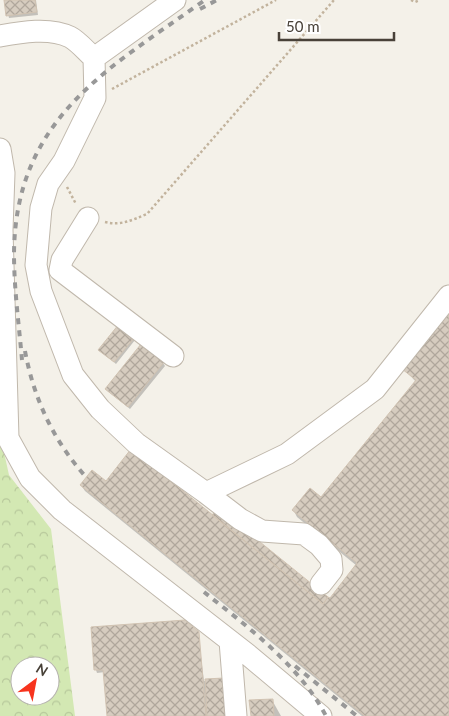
<svg xmlns="http://www.w3.org/2000/svg" width="449" height="716" font-family="Lato,sans-serif">
<style>
.forest{fill:url(#forest-crowns);fill-rule:evenodd}
.shadow{fill:#0003}
.building{fill:url(#building-cross-hatch);stroke:#d1c3b2}
.lines{fill:none;stroke-linecap:round;stroke-linejoin:round}
.minor-casing{stroke:#c0b8ac;stroke-width:23}
.path{stroke:#c2b39d;stroke-width:2.5;stroke-dasharray:2.5 2.5;stroke-linecap:butt}
.minor{stroke:#fff;stroke-width:21}
.rail{stroke:#989898;stroke-width:4;stroke-dasharray:6 6;stroke-linecap:butt}
</style>
<defs>
<pattern id="forest-crowns" width="20" height="18" patternUnits="userSpaceOnUse" patternTransform="scale(1.25)"><rect width="20" height="18" fill="#d3e8b3"/><path d="M2 6a3 3 0 1 1 6 0M12 15a3 3 0 1 1 6 0" fill="none" stroke="#b7c89b"/></pattern>
<pattern id="building-cross-hatch" width="8" height="8" patternUnits="userSpaceOnUse" patternTransform="scale(1.25)"><rect width="8" height="8" fill="#d6ccbf"/><path d="M0 0l8 8M0 8l8-8" fill="none" stroke="#b0a79c"/></pattern>
</defs>
<rect width="100%" height="100%" fill="#f4f1e9"/>
<!-- forest -->
<path class="forest" d="M0 434 9 475 51 529 75 716H0ZM20 666H50V696H20Z"/>
<!-- shadow -->
<path class="shadow" d="M5 0H36L38 15 9 18Z
M449 313V716H362L85 491 81 485 106 483 213 517 330 600 357 566 297 517 294 511 321 498 416 382 404 369Z
M119 326 135 340 116 364 100 350Z
M163 363 165 366 130 409 106 389Z
M198 633 204 681 223 679 227 716H108L105 672 97 673 96 670Z
M272 700 281 716H252Z"/>
<!-- building -->
<path class="building" d="M4 0H35L37 12 6 16Z
M449 311V716H365L80 485 92 470 106 481 131 449 323 604 328 597 330 598 357 563 292 510 310 488 321 497 416 380 402 369Z
M119 324 135 337 114 362 98 350Z
M141 344 164 362 128 407 105 389Z
M218 508 328 597 323 604 212 515Z
M185 620 199 632 206 716H107L103 670H94L91 627Z
M224 678 226 716H207L205 679Z
M273 699 274 716H251L249 700Z"/>
<g class="lines">
<!-- minor casing -->
<g class="minor-casing">
<path id="minor" d="M0 36C21 32 50 27 70 37 78 41 87 52 94 58L175 0
M94 58 95 98 64 161 48 184 41 208 36 265 41 291 73 375 100 409 136 443 206 493 287 454 375 389 449 296
M0 149 4 173 2 230 8 438 30 478 62 510 247 654 321 716
M88 218 62 260 60 270 173 356
M206 493 240 519 262 531 304 534 319 545 331 559 332 570 321 584
M230 641 236 716"/>
</g>
<!-- path -->
<path class="path" d="M411 0 415 2 420 0
M112 89 276 0
M67 187 76 204
M105 222C121 226 132 220 147 214L334 0"/>
<!-- minor -->
<use href="#minor" class="minor"/>
<!-- rail -->
<path class="rail" d="M200 9 217 0
M25 351C34 399 53 440 86 477
M22 360C19 325 14 289 14 254 15 118 108 69 205 0
M204 592C248 627 300 666 326 716
M295 666 357 716"/>
</g>
<!-- north arrow -->
<g transform="translate(35 681) rotate(32)"><circle r="24" fill="#ffffff" stroke="#b6b3af"/>
<path d="M0-4L9 19L0 12L-9 19Z" fill="#f7341e"/>
<text y="-8" font-size="14" font-weight="bold" text-anchor="middle" fill="#484138">N</text>
</g>
<!-- scale -->
<path d="M279 32v8h115v-8" fill="none" stroke="#484138" stroke-width="2.5"/>
<text x="286" y="32" font-size="15" fill="#484138" stroke="#ffffff" stroke-width="4" paint-order="stroke">50 m</text>
</svg>
